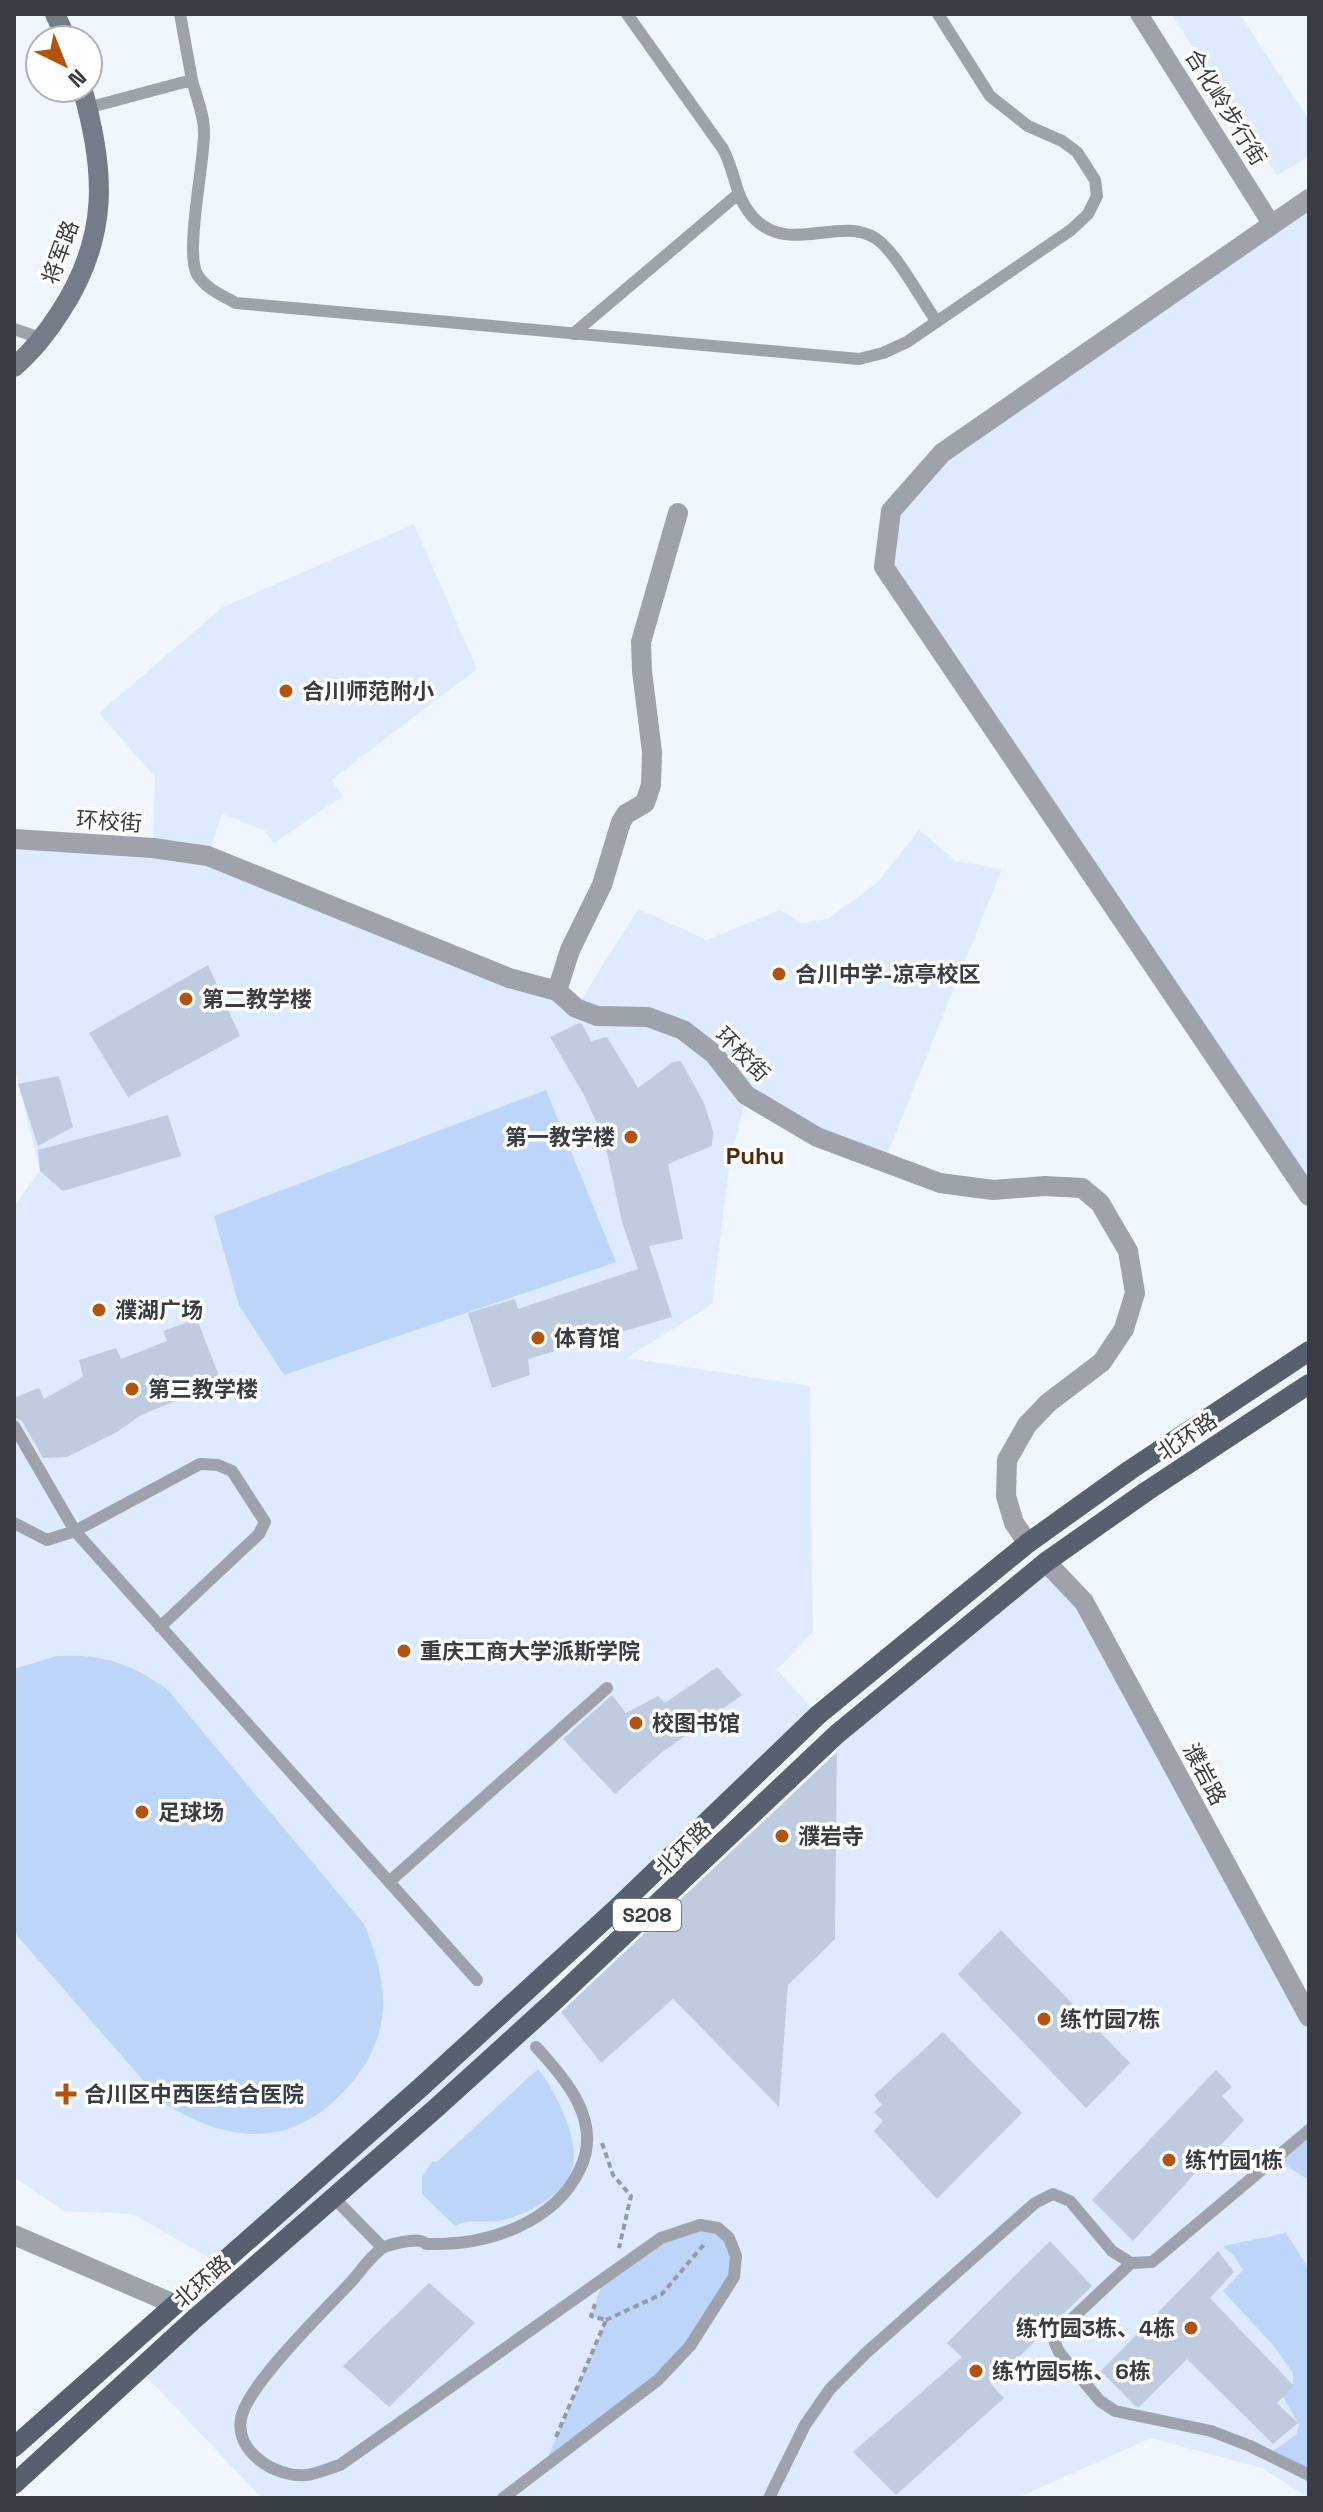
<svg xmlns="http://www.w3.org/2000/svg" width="1323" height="2512" font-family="'Space Grotesk','Noto Sans SC',sans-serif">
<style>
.built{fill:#ddeaff}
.green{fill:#bdd5f9}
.building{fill:#bfcbde}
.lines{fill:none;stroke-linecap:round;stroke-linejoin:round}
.path{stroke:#959ba2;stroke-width:4;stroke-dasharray:6 4;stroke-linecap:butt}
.service{stroke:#9ea3ab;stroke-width:12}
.pedestrian{stroke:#9ea3ab;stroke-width:18}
.minor{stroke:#9ea3ab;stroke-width:20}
.secondary{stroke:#747c88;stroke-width:20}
.primary{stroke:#57606e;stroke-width:20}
.poi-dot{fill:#b3530d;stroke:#fff;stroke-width:3}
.labels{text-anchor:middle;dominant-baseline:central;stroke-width:7;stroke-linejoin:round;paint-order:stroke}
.shield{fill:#fff;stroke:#74777c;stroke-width:2}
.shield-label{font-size:20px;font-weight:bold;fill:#383d44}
.street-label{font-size:22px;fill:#383d44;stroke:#fff}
.poi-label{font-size:22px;font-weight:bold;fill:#383d44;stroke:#fff;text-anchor:start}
.neighbourhood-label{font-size:24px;font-weight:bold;fill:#57280a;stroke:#fff}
</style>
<rect width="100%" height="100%" fill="#f0f6fd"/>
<!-- built -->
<path class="built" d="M1171 14H1240L1309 120V157L1277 175Z
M1309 199V1196L884 567 891 511 942 453Z
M414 524 477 669 331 780 343 796 274 843 264 830 222 814 208 855 576 1008 638 909 707 940 780 910 802 923 828 919 878 882 919 830 956 861 1002 869 884 1162 746 1096 729 1167 712 1304 627 1358 810 1386 813 1632 777 1670 818 1715 535 1984 553 2002 601 2063 673 1999 779 2106 788 1985 835 1938 837 1734 1046 1562 1084 1602 1309 2017V2498L1262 2468 1151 2438 1017 2498H262L139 2369 284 2240 268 2221 220 2264 133 2214 64 2211 14 2177V1206L40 1171 14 1066V839L153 848 155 777 99 713 223 607Z"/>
<!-- green -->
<path class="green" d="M546 1090 616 1262 284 1375 239 1305 214 1216Z
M57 1656C104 1654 129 1663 167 1689L364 1924C375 1951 384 1978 383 2008 381 2041 367 2066 345 2090 290 2150 227 2143 162 2102L14 1932V1669Z
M538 2069C555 2090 579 2138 573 2165 566 2194 529 2214 503 2220 488 2224 469 2218 455 2226L422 2194V2177L432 2162 438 2161Z
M1305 2138H1309V2180L1277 2160Z
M700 2225 729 2238 734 2277 690 2346 553 2460 549 2455 606 2321 591 2316 603 2280 661 2238Z
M1286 2233 1309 2269V2475L1273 2451 1296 2435 1299 2425 1282 2395 1293 2387V2373L1273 2345 1223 2291 1243 2270 1234 2256 1223 2246Z"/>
<!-- building -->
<path class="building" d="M208 965 240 1036 128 1097 89 1033Z
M579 1023 582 1024 591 1041 607 1037 638 1088 673 1062 681 1061 704 1103 713 1131 712 1146 668 1164 683 1239 649 1246 672 1317 528 1359 530 1375 492 1388 468 1313 515 1299 518 1309 638 1269 622 1222 604 1139 584 1095 550 1037Z
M59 1076 73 1127 38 1146 18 1084Z
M168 1115 181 1156 63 1191 40 1171 38 1150Z
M197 1319 219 1376 201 1384 203 1390 141 1415 117 1432 67 1457 43 1458 22 1421 14 1417V1398L39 1388 44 1399 83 1377 79 1360 116 1348 121 1359 167 1341 163 1331Z
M717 1667 742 1695 661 1753 615 1794 563 1739 612 1695 626 1713 658 1696 665 1703Z
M837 1752 835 1939 788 1985 779 2107 673 1999 601 2063 561 2012Z
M1001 1930 1130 2063 1086 2108 958 1974Z
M943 2032 1022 2113 937 2199 874 2131 883 2121 874 2112 882 2105 874 2095Z
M1216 2070 1232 2087 1222 2096 1244 2120 1133 2241 1092 2200Z
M1050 2241 1092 2286 991 2384 1004 2398 896 2495 853 2452 962 2357 947 2343Z
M1218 2251 1234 2272 1210 2298 1294 2386 1277 2403 1298 2423 1273 2444 1187 2359 1139 2407 1135 2406 1101 2371Z
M429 2283 475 2323 389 2407 343 2366Z"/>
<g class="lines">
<!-- path -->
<path class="path" d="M602 2143 613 2175 631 2196 619 2248
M606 2320 662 2294 706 2242
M556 2437 606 2320 591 2316 595 2304"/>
<!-- service -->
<path class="service" d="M180 14 192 80
M627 14 723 149C736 173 734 195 752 216 788 257 838 215 875 238 895 250 922 301 937 322
M87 108 192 80C196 97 205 116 204 134 204 163 185 253 197 274 206 289 221 295 236 303L859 359 883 353 907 342 1071 230 1088 214 1097 196 1095 180 1077 152 1062 141 1028 126 990 96 938 14
M14 329 43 339
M573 334 737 195
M14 1426 75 1531 477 1980
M14 1523 47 1540 75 1531 200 1464 218 1465 232 1471 265 1522 259 1534 160 1627
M389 1882 607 1688
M334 2198 383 2248
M1131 2263 1059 2331 1055 2343 1059 2352 1100 2401 1115 2411 1211 2431 1250 2446 1309 2475
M503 2498 658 2380 690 2346 734 2277 736 2256 729 2238 718 2228 700 2225 661 2238 340 2465C330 2468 317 2474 306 2475 276 2478 235 2452 241 2419 246 2386 326 2309 351 2282 360 2272 372 2254 384 2247 392 2244 412 2239 420 2241 429 2243 421 2244 431 2244 487 2245 554 2224 580 2169 603 2122 566 2079 536 2047
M769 2498 805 2425 830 2389 866 2353 1035 2203 1053 2194 1070 2201 1112 2251 1131 2263 1152 2262 1309 2130"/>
<!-- pedestrian -->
<path class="pedestrian" d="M1139 14 1272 225"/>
<!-- minor -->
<path class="minor" d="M1309 199 942 453 891 511 884 567 1309 1196
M14 839 153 848 208 856 509 978 557 991 576 1008 597 1016 648 1017 683 1030 714 1054 746 1095 817 1137 940 1183 993 1190 1045 1186 1082 1188 1100 1203 1128 1251 1135 1293 1124 1329 1102 1362 1048 1403 1027 1425 1007 1460 1006 1496 1014 1523 1028 1543
M557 991 570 950 602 885 621 822 626 814 645 803 651 785 652 752 642 671 641 642 678 513
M1046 1562 1084 1602 1309 2017
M14 2235 174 2304"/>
<!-- secondary -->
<path class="secondary" d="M55 14 67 40
M14 367C33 351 47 333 61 311 109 237 106 171 82 88"/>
<!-- primary -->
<path class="primary" d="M14 2447 420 2088 615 1910 818 1715 1028 1543 1130 1470 1309 1351
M14 2484 192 2321 435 2109 553 2002 837 1734 1046 1562 1147 1491 1309 1384"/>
</g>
<!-- markers -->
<g class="poi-dot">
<circle cx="286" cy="691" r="8"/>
<circle cx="779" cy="974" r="8"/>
<circle cx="186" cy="999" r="8"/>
<circle cx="631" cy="1137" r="8"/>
<circle cx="99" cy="1310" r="8"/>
<circle cx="538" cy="1338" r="8"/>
<circle cx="132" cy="1389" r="8"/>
<circle cx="404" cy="1651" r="8"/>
<circle cx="636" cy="1723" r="8"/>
<circle cx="142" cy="1812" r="8"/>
<circle cx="782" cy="1836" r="8"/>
<circle cx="1044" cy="2019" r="8"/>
<path d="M62 2082h8v8h8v8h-8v8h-8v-8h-8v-8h8z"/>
<circle cx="1169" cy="2160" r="8"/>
<circle cx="1191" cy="2328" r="8"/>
<circle cx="976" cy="2371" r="8"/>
</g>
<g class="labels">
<!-- shield labels -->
<rect class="shield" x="613" y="1899" width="68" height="32" rx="6"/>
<g class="shield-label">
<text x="647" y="1915">S208</text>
</g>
<!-- street labels -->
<g class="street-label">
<text transform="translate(1226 107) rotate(58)">合化岭步行街</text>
<text transform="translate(60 252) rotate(-70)">将军路</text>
<text transform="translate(109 821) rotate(4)">环校街</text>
<text transform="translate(743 1054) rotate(45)">环校街</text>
<text transform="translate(1187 1436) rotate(-34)">北环路</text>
<text transform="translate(1205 1774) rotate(62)">濮岩路</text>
<text transform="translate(683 1848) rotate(-44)">北环路</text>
<text transform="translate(202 2281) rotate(-41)">北环路</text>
</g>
<!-- poi labels -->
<g class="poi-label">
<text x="302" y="691">合川师范附小</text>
<text x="795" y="974">合川中学-凉亭校区</text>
<text x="202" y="999">第二教学楼</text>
<text x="615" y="1137" text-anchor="end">第一教学楼</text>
<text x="115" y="1310">濮湖广场</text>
<text x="554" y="1338">体育馆</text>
<text x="148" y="1389">第三教学楼</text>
<text x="420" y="1651">重庆工商大学派斯学院</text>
<text x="652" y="1723">校图书馆</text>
<text x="158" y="1812">足球场</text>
<text x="798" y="1836">濮岩寺</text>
<text x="1060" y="2019">练竹园7栋</text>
<text x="84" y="2094">合川区中西医结合医院</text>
<text x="1185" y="2160">练竹园1栋</text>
<text x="1175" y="2328" text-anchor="end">练竹园3栋、4栋</text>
<text x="992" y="2371">练竹园5栋、6栋</text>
</g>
<!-- neighbourhood labels -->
<g class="neighbourhood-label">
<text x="755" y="1155">Puhu</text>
</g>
</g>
<!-- border -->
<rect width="1323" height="2512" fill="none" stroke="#383d44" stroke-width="32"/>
<!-- north arrow -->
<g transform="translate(64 64) rotate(137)"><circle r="38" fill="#ffffff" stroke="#afb1b4" stroke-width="2"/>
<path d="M0-6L14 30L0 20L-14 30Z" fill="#b3530d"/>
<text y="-12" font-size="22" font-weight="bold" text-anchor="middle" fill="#383d44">N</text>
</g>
</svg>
